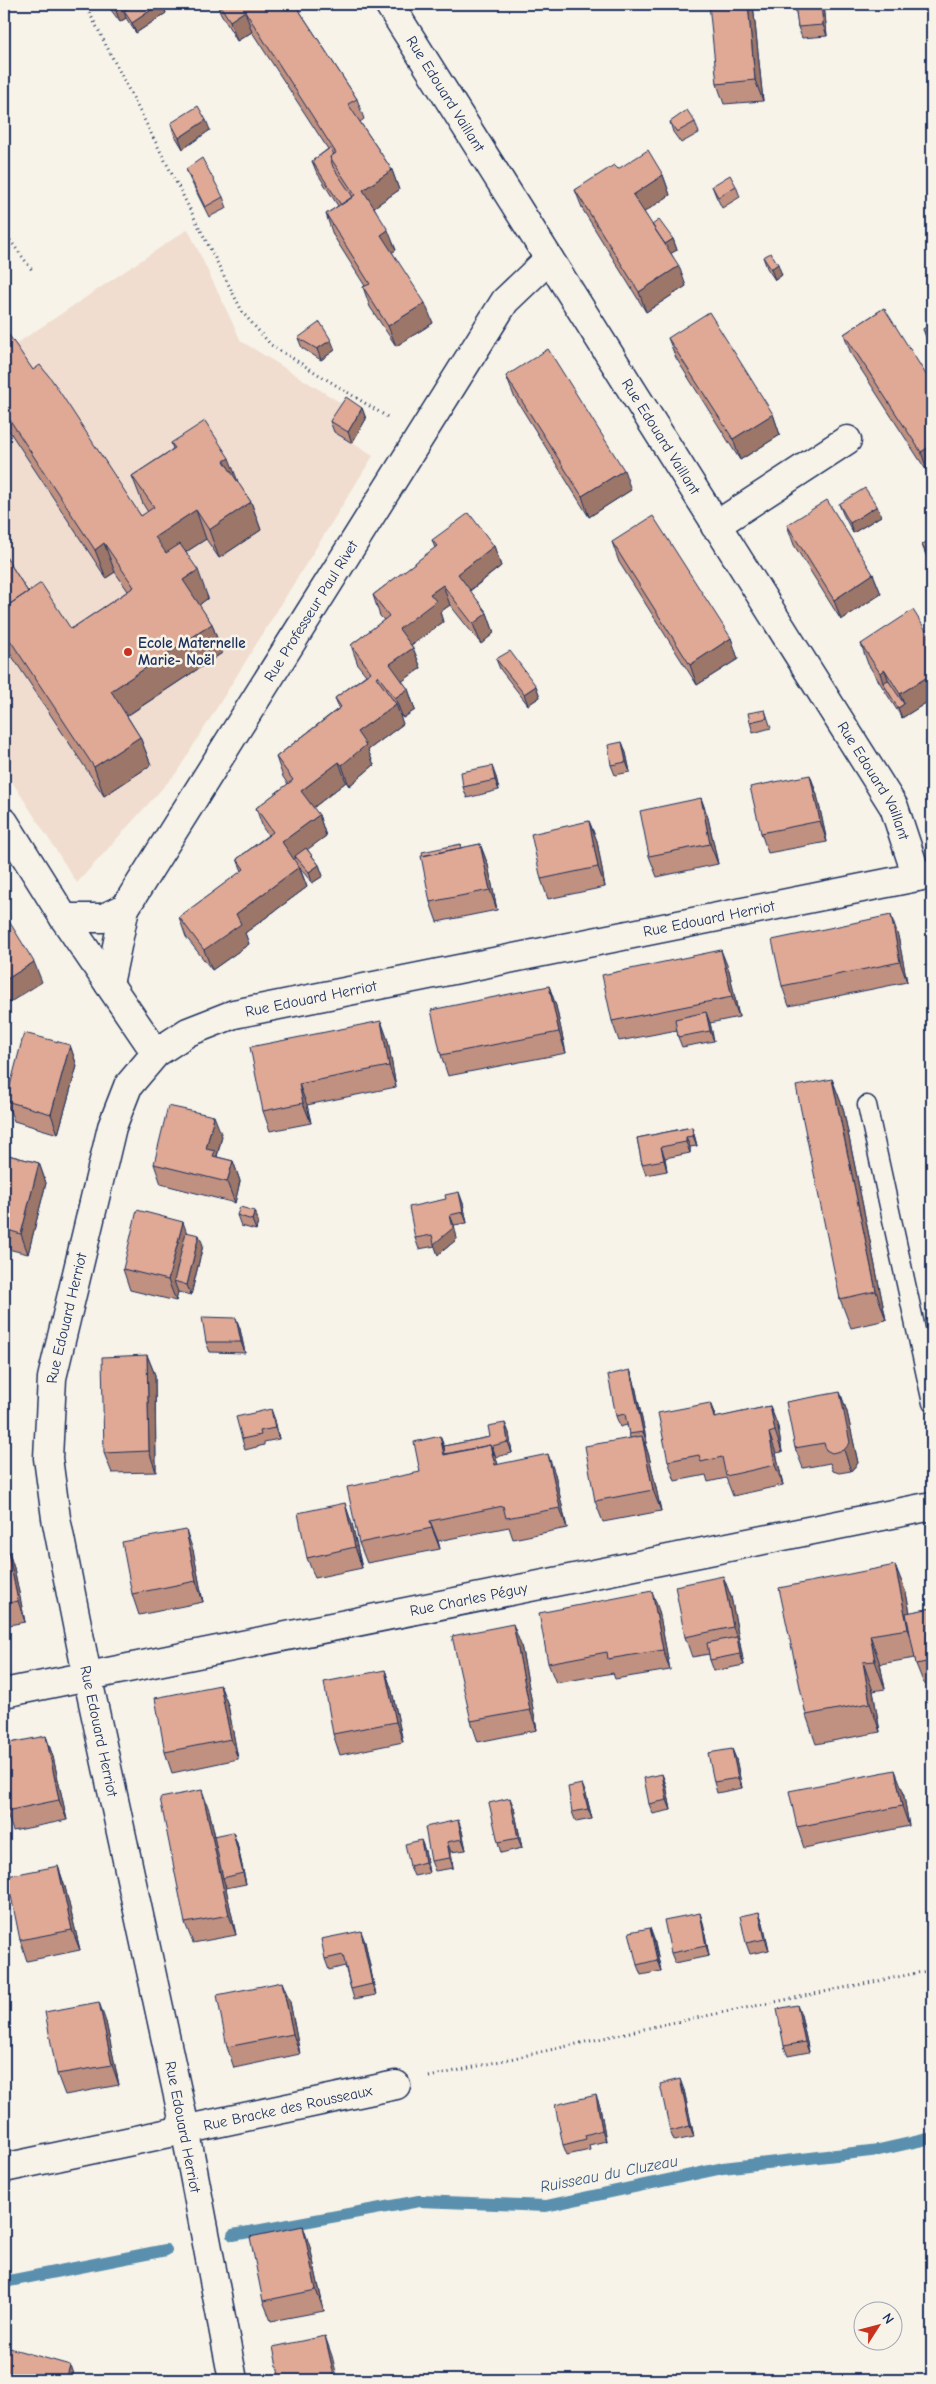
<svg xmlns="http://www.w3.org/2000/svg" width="936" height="2384" font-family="'Comic Neue',sans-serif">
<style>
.built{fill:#f0ddcf}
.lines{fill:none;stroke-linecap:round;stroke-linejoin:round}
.stream{stroke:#5a8fae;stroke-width:12}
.lane-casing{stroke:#1b2f5e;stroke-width:21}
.street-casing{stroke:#1b2f5e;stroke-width:31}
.path{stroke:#1b2f5e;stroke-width:3;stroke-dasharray:1 4;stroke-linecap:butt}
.lane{stroke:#f7f3e8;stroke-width:18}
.street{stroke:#f7f3e8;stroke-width:28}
.wall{fill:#c09180;stroke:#1b2f5e}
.shaded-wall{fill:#9c7668;stroke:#1b2f5e}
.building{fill:#dfa995;stroke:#1b2f5e}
.poi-dot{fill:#c8321e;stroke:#f7f3e8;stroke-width:2}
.labels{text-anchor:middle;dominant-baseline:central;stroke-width:5;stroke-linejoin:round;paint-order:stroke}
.street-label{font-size:15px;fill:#1b2f5e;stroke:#f7f3e8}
.poi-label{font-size:15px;font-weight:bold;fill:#1b2f5e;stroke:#f7f3e8;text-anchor:start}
.water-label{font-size:16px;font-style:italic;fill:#355780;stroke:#f7f3e8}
</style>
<rect width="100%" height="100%" fill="#f7f3e8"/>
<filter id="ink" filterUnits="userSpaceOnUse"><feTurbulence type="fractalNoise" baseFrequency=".02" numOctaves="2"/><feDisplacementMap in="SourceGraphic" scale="10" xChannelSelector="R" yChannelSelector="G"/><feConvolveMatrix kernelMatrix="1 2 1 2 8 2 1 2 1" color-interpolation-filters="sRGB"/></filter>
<g filter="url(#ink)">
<!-- built -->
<path class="built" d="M188 229 241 341 349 408 335 432 373 456 177 772 77 883 4 769V352Z"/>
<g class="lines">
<!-- stream -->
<path class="stream" d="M233 2235 419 2201 546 2206 723 2168 879 2150 932 2138
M4 2282 166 2250"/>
<!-- lane casing -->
<g class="lane-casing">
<path id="lane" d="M867 1105 932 1403"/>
</g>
<!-- street casing -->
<g class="street-casing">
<g id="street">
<path id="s1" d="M389 4 894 807 917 877"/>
<path d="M715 526 847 440"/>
<path d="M4 822 64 918 156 1053"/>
<path d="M64 918H103L125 908"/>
<path id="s2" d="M109 984 125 908 505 301 549 259"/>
<path id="s3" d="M4 1693 932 1506"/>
<path id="s4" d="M4 2168 396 2085"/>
<path id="s5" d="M233 2380 185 2128 87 1675 56 1518 48 1458 52 1378 112 1127 128 1086 156 1053 188 1032 234 1014 932 874"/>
</g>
</g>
<!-- path -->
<path class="path" d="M85 4 243 313 271 345 389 418
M4 232 32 270
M429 2077 666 2024 932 1970"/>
<!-- lane -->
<use href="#lane" class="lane"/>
<!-- street -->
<use href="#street" class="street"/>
</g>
<!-- wall -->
<path class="wall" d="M109 4H163L166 13 136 33 126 18 120 22 111 10Z
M217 4H295L357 99 364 119 360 122 392 170 399 190 374 207 396 250 392 252 433 323 396 346 370 307 363 287 365 286 333 235 326 214 338 206 316 171 312 161 328 149 252 32 237 41 220 12Z
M753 4 763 101 724 104 717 84Z
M795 4H824L827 36 802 38 798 27Z
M670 122H695L699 133 681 143 673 132Z
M171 123 210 130 183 149 174 134Z
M186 169 223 197 227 208 209 217 190 179Z
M618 169 663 175 670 195 644 212 652 225 673 239 677 250 671 253 686 286 646 312 583 210 575 190Z
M712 186H736L740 197 722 208 716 196Z
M763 257 782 275 775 280 767 268Z
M884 308 928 473 851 354 844 334Z
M932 324V349L927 340 923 329Z
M4 338 33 370 141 516 148 512 143 504 132 476 173 449 171 443 238 483 251 502 261 530 219 558 206 539 186 552 208 598 199 605 212 624 222 653 127 716 140 737 151 765 104 796 4 644V554L28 592 71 629 128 591 115 572 106 578 4 423Z
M298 338 335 350 321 360 302 348Z
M668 338 773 414 780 435 740 460 676 358Z
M506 376 631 490 589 517 514 396Z
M362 408 366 419 352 443 334 432 330 421Z
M839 504 881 516 853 533 843 514Z
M787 525 873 574 881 594 841 620 794 545Z
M932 538V569L930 565 922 545Z
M432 540 494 546 501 566 470 591 487 613 494 633 481 644 450 605 440 612 443 622 411 645 413 648 421 668 402 681 408 689 415 710 403 718 399 714 403 724 368 750 374 765 349 786 346 782 313 808 319 815 326 836 307 849 319 865 323 876 312 883 300 868 307 887 245 933 249 944 212 970 186 937 179 917 242 871 237 859 268 835 263 828 256 808 288 784 283 777 276 757 339 708 335 698 366 675 358 665 351 645 384 620 380 616 373 595 435 548Z
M612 542 731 638 738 659 697 685 619 562Z
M932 640V699L902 718 868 664 861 644Z
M496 659 536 686 540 697 528 705 500 669Z
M765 710 771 728 753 733 750 722Z
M622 742 626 753 630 772 615 775 611 765Z
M810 775 817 795 827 842 768 853 761 833Z
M496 777 499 790 467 798 463 787Z
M701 798 708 818 718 864 657 877 649 856Z
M589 821 597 841 605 887 548 899 541 879Z
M461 844 462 848 480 844 488 865 497 910 437 922 430 902Z
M898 936 907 982 789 1006 782 986Z
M729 970 739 1017 710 1023 714 1041 682 1047 678 1037 677 1030 619 1041 612 1021Z
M549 986 556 1006 566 1053 448 1076 441 1055Z
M381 1021 388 1041 396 1087 307 1105 311 1123 270 1131 263 1111Z
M70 1045 77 1066 58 1134 14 1121 6 1101Z
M832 1079 843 1108 886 1320 851 1328 840 1299Z
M692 1127 695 1138 697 1146 690 1147V1153L665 1158 667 1171 646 1175 642 1164 637 1138Z
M222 1136 217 1157 233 1161 240 1181 235 1203 161 1184 154 1164Z
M4 1154 39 1163 46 1183 28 1254 4 1248Z
M463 1203 467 1223 454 1225 457 1239 438 1255 435 1246 419 1249 415 1238Z
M255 1211 258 1221 256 1230 241 1226 237 1215Z
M186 1232 203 1245 191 1295 178 1292 176 1301 130 1290 123 1269Z
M236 1318 240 1329 245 1353 210 1352 206 1342Z
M147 1355 155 1375 156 1472 112 1473 104 1453Z
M630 1370 634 1381 647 1443H645L649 1456 661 1511 603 1522 595 1501 630 1438 627 1425 620 1427 616 1416Z
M840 1392 847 1412 858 1463 851 1471 839 1473 833 1471 830 1463 803 1468 795 1448Z
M710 1403 716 1418 770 1406 778 1427 782 1452 776 1453 783 1485 733 1496 726 1478 708 1482 706 1475 675 1481 668 1461Z
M275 1420 279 1439 264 1442V1445L245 1450 242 1439Z
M505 1423 509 1433 512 1453 496 1457 498 1465 555 1474 567 1528 513 1539 509 1527 438 1541 440 1549 367 1563 359 1543 420 1472 440 1436 444 1446 490 1437Z
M352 1524 362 1568 315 1578 307 1558Z
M7 1547 14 1568 25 1622 4 1626V1548Z
M193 1550 203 1602 139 1615 132 1594Z
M895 1565 906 1593 910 1613 932 1608V1683L924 1684 916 1664 915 1658 880 1664 885 1689 873 1691 880 1732 816 1744 806 1715Z
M723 1576 731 1597 744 1665 714 1671 710 1660 709 1654 692 1657 685 1637Z
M659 1611 670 1670 615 1679 613 1673 556 1683 548 1663Z
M521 1645 537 1730 478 1742 471 1721Z
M385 1670 392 1691 403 1742 340 1755 333 1734Z
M220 1685 228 1705 238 1759 172 1773 165 1752Z
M46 1736 53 1757 67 1820 13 1831 6 1811Z
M732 1749 736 1759 742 1788 717 1793 714 1782Z
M662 1774 666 1785 671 1810 653 1814 649 1804Z
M903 1791 909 1826 804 1848 797 1827Z
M586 1794 592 1819 576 1822 572 1812Z
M514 1808 522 1848 501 1853 498 1842Z
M209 1810 215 1836 237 1843 246 1884 226 1888 225 1884 236 1935 193 1943 185 1923Z
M458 1820 462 1831 466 1850 451 1852 453 1868 435 1871 431 1861Z
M421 1840 425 1851 429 1873 414 1876 410 1866Z
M58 1866 65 1887 80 1950 27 1961 20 1940Z
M759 1912 763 1923 769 1950 750 1954 746 1943Z
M700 1913 703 1923 709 1956 675 1963 671 1953Z
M654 1939 661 1971 641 1975 637 1965Z
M365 1942 376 1995 354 1999 351 1989 345 1966 329 1970 325 1959Z
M290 2002 300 2054 234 2068 227 2047Z
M801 2015 809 2052 788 2056 784 2046Z
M106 2022 119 2085 65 2095 57 2074Z
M684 2090 694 2137 674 2141 670 2131Z
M600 2106 606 2141 589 2145 590 2150 567 2155 563 2145Z
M310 2247 324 2311 271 2321 263 2301Z"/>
<!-- shaded-wall -->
<path class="shaded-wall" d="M127 4H139L124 11 126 18 120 22 116 11Z
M160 4H163L166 13 136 33 132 23Z
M748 4H753L763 101 755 80Z
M821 4H824L827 36 823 25Z
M245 11 252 32 237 41 230 21Z
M206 120 210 130 183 149 179 138Z
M392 170 399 190 370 210 363 190Z
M663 175 670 195 640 215 633 195Z
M388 230 396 250 388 255 381 235Z
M673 239 677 250 666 256 662 246Z
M778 264 782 275 775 280 771 269Z
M679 266 686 286 646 312 639 292Z
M425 303 433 323 396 346 388 326Z
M331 340 335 350 321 360 317 349Z
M362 408 366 419 352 443 348 432Z
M773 414 780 435 740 460 733 439Z
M932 445V470L928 473 921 452Z
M229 458 240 487 224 461Z
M624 470 631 490 589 517 582 496Z
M251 502 261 530 219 558 209 530Z
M877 506 881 516 853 533 850 523Z
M196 510 206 539 166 565 155 537Z
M104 543 115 572 106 578 95 550Z
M494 546 501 566 465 594 458 574Z
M198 570 208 598 194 609 183 580Z
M873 574 881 594 841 620 834 600Z
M443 585 450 605 440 612 443 622 406 649 399 629 430 594Z
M487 613 494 633 481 644 473 624Z
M212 624 222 653 122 719 111 691Z
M731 638 738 659 697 685 690 665Z
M413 648 421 668 397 685 390 664Z
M885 670 892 691 883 683 880 673Z
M932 674V699L902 718 898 708 904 704 900 694Z
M536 686 540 697 528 705 524 694Z
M408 689 415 710 403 718 395 698Z
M396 704 403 724 368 750 374 765 349 786 342 765 357 732Z
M140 737 151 765 104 796 94 767Z
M622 742 626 753 630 772 626 762Z
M339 762 346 782 309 811 301 791Z
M492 766 496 777 499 790 495 780Z
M810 775 817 795 827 842 820 821Z
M701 798 708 818 718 864 710 844Z
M319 815 326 836 296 858 295 856 296 858 289 863 282 842Z
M589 821 597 841 605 887 598 867Z
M480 844 488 865 497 910 490 890Z
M319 865 323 876 312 883 309 872Z
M299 867 307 887 245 933 249 944 212 970 204 950 236 914Z
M891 915 898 936 907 982 900 962Z
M721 950 729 970 739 1017 732 997Z
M34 962 42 982 4 1006V981Z
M549 986 556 1006 566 1053 559 1032Z
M706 1012 710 1023 714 1041 710 1031Z
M381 1021 388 1041 396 1087 389 1066Z
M70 1045 77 1066 58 1134 51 1114Z
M832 1079 843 1108 886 1320 876 1291Z
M299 1084 307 1105 311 1123 303 1103Z
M214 1116 222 1136 217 1156 222 1171 206 1149Z
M692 1127 695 1138 697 1146 693 1136Z
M686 1137 690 1147V1153L686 1142Z
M661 1147 665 1158 667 1171 664 1160Z
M233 1161 240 1181 235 1203 227 1182Z
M39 1163 46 1183 28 1254 21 1234Z
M459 1192 463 1203 467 1223 463 1212Z
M255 1211 258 1221 256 1230 252 1220Z
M450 1215 454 1225 457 1239 438 1255 434 1244Z
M183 1222 190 1242 174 1281 178 1292 176 1301 168 1280Z
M199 1235 203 1245 191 1295 187 1285Z
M236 1318 240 1329 245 1353 241 1342Z
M147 1355 155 1375 156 1472 149 1451Z
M630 1370 634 1381 647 1443 643 1432Z
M840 1392 847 1412 858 1463 851 1471 844 1450Z
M710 1403 718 1423 714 1418Z
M770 1406 778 1427 782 1452 775 1431Z
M271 1409 275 1420 279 1439 275 1428Z
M505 1423 509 1433 512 1453 508 1442Z
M769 1433 776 1453 783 1485 775 1465Z
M440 1436 447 1457 444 1455Z
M642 1436 649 1456 661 1511 653 1490Z
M490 1445 492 1446 496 1457 498 1466 495 1465Z
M548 1454 555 1474 567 1528 560 1508Z
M345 1503 352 1524 362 1568 355 1547Z
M430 1521 438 1541 440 1549 432 1528Z
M186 1530 193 1550 203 1602 196 1581Z
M7 1547 14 1568 25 1622 18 1601Z
M895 1565 906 1593 919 1657 908 1629Z
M723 1576 731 1597 744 1665 740 1654 737 1637 733 1627Z
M652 1591 659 1611 670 1670 663 1650Z
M513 1624 521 1645 537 1730 530 1710Z
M870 1635 880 1664 885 1689 875 1661Z
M863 1662 873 1691 880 1732 870 1703Z
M385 1670 392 1691 403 1742 396 1722Z
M220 1685 228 1705 238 1759 231 1739Z
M46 1736 53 1757 67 1820 59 1800Z
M732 1749 736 1759 742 1788 738 1778Z
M895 1770 903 1791 909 1826 902 1806Z
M662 1774 666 1785 671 1810 667 1800Z
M582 1784 586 1794 592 1819 588 1809Z
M202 1790 209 1810 224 1877 223 1878 225 1884 236 1935 229 1915Z
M510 1798 514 1808 522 1848 518 1838Z
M458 1820 462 1831 466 1850 462 1839Z
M233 1832 237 1843 246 1884 243 1873Z
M421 1840 425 1851 429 1873 425 1862Z
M447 1842 451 1852 453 1868 450 1858Z
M58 1866 65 1887 80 1950 72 1930Z
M759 1912 763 1923 769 1950 765 1939Z
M700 1913 703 1923 709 1956 706 1946Z
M650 1928 654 1939 661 1971 657 1960Z
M361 1931 365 1942 376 1995 372 1984Z
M282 1982 290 2002 300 2054 293 2034Z
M99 2002 106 2022 119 2085 112 2065Z
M797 2005 801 2015 809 2052 805 2042Z
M680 2079 684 2090 694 2137 690 2126Z
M596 2095 600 2106 606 2141 602 2130Z
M303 2226 310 2247 324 2311 316 2290Z
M325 2336 332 2356 338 2380H335Z
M70 2365 75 2380H66Z"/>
<!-- building -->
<path class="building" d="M110 4H127L116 11Z
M134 4H160L132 23 124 11Z
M219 4H295L357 99 348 104 392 170 363 190 388 230 381 235 425 303 388 326 363 287 370 284 326 214 355 195 330 157 336 153 245 11 230 21Z
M709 4H748L755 80 717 84Z
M795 4H821L823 25 798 27Z
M198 106 206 120 179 138 171 123Z
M687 110 695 122 677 132 670 122Z
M330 148 334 154 330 157 333 167 353 197 341 205 312 161Z
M648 150 663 175 633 195 679 266 639 292 575 190 614 165 618 169Z
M202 158 223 197 205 207 186 169Z
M730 175 736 186 718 197 712 186Z
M659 220 673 239 665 244 652 225Z
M771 253 778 264 771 269 763 257Z
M884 308 932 384V445L921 452 844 334Z
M709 312 773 414 733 439 668 338Z
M320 322 331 340 317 349 298 338Z
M932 324V346L923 329Z
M9 335 33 370 40 365 52 380 141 516 154 507 132 476 175 448 171 443 205 421 229 458 224 461 251 502 209 530 196 510 155 537 166 553 180 544 198 570 183 580 212 624 111 691 140 737 94 767 4 631V608L41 583 71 629 134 587 104 543 95 550 4 411V338Z
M548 349 624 470 582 496 506 376Z
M346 397 362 408 348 432 330 421Z
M865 488 877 506 850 523 839 504Z
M827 500 873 574 834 600 787 525Z
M469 513 494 546 458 574 487 613 473 624 443 585 430 594 436 601 399 629 413 648 390 664 408 689 395 698 378 676 376 677 396 704 357 732 366 745 342 765 339 762 301 791 319 815 282 842 299 867 236 914 241 924 204 950 179 917 244 869 237 859 273 832 256 808 293 780 276 757 341 707 335 698 371 672 351 645 389 616 373 595 437 546 432 540Z
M653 516 731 638 690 665 612 542Z
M932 538V561L922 545Z
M4 554 28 592 4 608Z
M913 610 932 640V674L900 694 885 670 880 673 861 644Z
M510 651 536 686 524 694 496 659Z
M888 680 904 704 898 708 883 683Z
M765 710 767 718 750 722 748 713Z
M622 742 626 762 611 765 608 745Z
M492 766 495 780 463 787 461 772Z
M810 775 820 821 761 833 750 787Z
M701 798 710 844 649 856 640 811Z
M589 821 598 867 541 879 531 834Z
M461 844V848L423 856 422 852Z
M480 844 490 890 430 902 421 856Z
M306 848 319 865 309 872 295 856Z
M4 913 34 962 4 981Z
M891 915 900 962 782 986 772 940Z
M721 950 732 997 612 1021 602 975Z
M549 986 559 1032 441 1055 431 1010Z
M706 1012 710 1031 678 1037 675 1019Z
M381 1021 389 1066 299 1084 303 1103 263 1111 250 1047Z
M24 1033 70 1045 51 1114 6 1101Z
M832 1079 876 1291 840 1299 796 1086Z
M168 1106 214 1116 206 1149 215 1151 213 1156 233 1161 227 1182 154 1164Z
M692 1127 693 1136 686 1137V1142L661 1147 664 1160 642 1164 637 1138Z
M4 1154 39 1163 21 1234 4 1229Z
M459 1192 463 1212 450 1215 453 1228 434 1244 432 1235 415 1238 409 1207 446 1199 445 1195Z
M240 1207 255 1211 252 1220 237 1215Z
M137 1210 183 1222 168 1280 123 1269Z
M186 1232 199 1235 187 1285 174 1281Z
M202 1317 236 1318 241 1342H206Z
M147 1355 149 1451 104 1453 102 1357Z
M630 1370 643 1432 629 1434 625 1414 616 1416 608 1375Z
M840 1392 850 1443 844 1450 832 1453 826 1450 824 1443 795 1448 786 1402Z
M710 1403 714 1418 770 1406 775 1431 769 1433 775 1465 726 1476 722 1457 701 1462 699 1455 668 1461 658 1413Z
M271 1409 275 1428 260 1431 261 1435 242 1439 236 1417Z
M505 1423 508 1442 492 1446 494 1455 490 1445 445 1454 444 1446 490 1437 488 1426Z
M440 1436 444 1455 490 1445 495 1465 548 1454 560 1508 506 1518 503 1506 430 1521 432 1528 359 1543 347 1487 420 1472 414 1442Z
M642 1436 653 1490 595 1501 585 1446Z
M345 1503 355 1547 307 1558 298 1513Z
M186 1530 196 1581 132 1594 122 1542Z
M7 1547 18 1601 4 1604V1548Z
M895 1565 908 1629 870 1635 875 1661 863 1662 870 1703 806 1715 779 1588Z
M723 1576 733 1627 685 1637 675 1586Z
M652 1591 663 1650 608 1659 607 1652 548 1663 539 1613Z
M932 1608V1661L916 1664 906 1613Z
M513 1624 530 1710 471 1721 452 1636Z
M737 1637 740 1654 710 1660 707 1643Z
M385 1670 396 1722 333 1734 324 1682Z
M220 1685 231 1739 165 1752 155 1698Z
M932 1702V1731L926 1703Z
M46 1736 59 1800 6 1811 4 1801V1744Z
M732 1749 738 1778 714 1782 708 1753Z
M895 1770 902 1806 797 1827 789 1791Z
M662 1774 667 1800 649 1804 644 1778Z
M582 1784 588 1809 572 1812 568 1787Z
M202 1790 229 1915 185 1923 160 1798Z
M510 1798 518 1838 498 1842 489 1803Z
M458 1820 462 1839 447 1842 450 1858 431 1861 425 1827Z
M233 1832 243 1873 223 1878 214 1836Z
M421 1840 425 1862 410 1866 405 1844Z
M58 1866 72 1930 20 1940 7 1876Z
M759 1912 765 1939 746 1943 740 1916Z
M700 1913 706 1946 671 1953 664 1920Z
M650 1928 657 1960 637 1965 629 1932Z
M361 1931 372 1984 351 1989 343 1955 325 1959 321 1939Z
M282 1982 293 2034 227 2047 217 1995Z
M99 2002 112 2065 57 2074 45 2012Z
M797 2005 805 2042 784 2046 777 2009Z
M680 2079 690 2126 670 2131 660 2084Z
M596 2095 602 2130 585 2135 586 2139 563 2145 555 2105Z
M303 2226 316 2290 263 2301 250 2237Z
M325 2336 335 2380H280L273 2347Z
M6 2347 70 2365 66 2380H4V2354Z"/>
</g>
<!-- markers -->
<circle class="poi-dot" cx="128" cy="652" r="5"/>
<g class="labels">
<!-- street labels -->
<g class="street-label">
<text stroke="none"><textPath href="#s1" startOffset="106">Rue Edouard Vaillant</textPath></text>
<text stroke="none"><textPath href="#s1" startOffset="511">Rue Edouard Vaillant</textPath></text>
<text stroke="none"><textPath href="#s2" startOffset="428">Rue Professeur Paul Rivet</textPath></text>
<text stroke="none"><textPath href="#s1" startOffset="916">Rue Edouard Vaillant</textPath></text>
<text stroke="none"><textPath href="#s5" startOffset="1938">Rue Edouard Herriot</textPath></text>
<text stroke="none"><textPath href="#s5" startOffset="1532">Rue Edouard Herriot</textPath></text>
<text stroke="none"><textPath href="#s5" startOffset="1082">Rue Edouard Herriot</textPath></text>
<text stroke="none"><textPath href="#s3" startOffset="474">Rue Charles Péguy</textPath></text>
<text transform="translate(99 1731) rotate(78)">Rue Edouard Herriot</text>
<text stroke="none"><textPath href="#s4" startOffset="290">Rue Bracke des Rousseaux</textPath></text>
<text transform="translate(183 2127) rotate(79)">Rue Edouard Herriot</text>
</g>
<!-- poi labels -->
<g class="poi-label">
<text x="138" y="643">Ecole Maternelle<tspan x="138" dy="17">Marie- Noël</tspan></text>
</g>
<!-- water labels -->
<g class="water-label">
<text transform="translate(609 2174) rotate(-11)">Ruisseau du Cluzeau</text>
</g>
</g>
<!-- margin -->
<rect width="936" height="2384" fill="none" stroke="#f7f3e8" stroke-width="20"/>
<rect x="10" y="10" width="916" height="2364" fill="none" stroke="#1b2f5e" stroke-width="2" filter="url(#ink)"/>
<!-- north arrow -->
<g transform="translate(878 2326) rotate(54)"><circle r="24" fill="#f7f3e8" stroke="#9fa5b1"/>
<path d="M0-4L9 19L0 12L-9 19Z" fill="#c8321e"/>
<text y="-8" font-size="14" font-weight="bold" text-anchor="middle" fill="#1b2f5e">N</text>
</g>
</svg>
